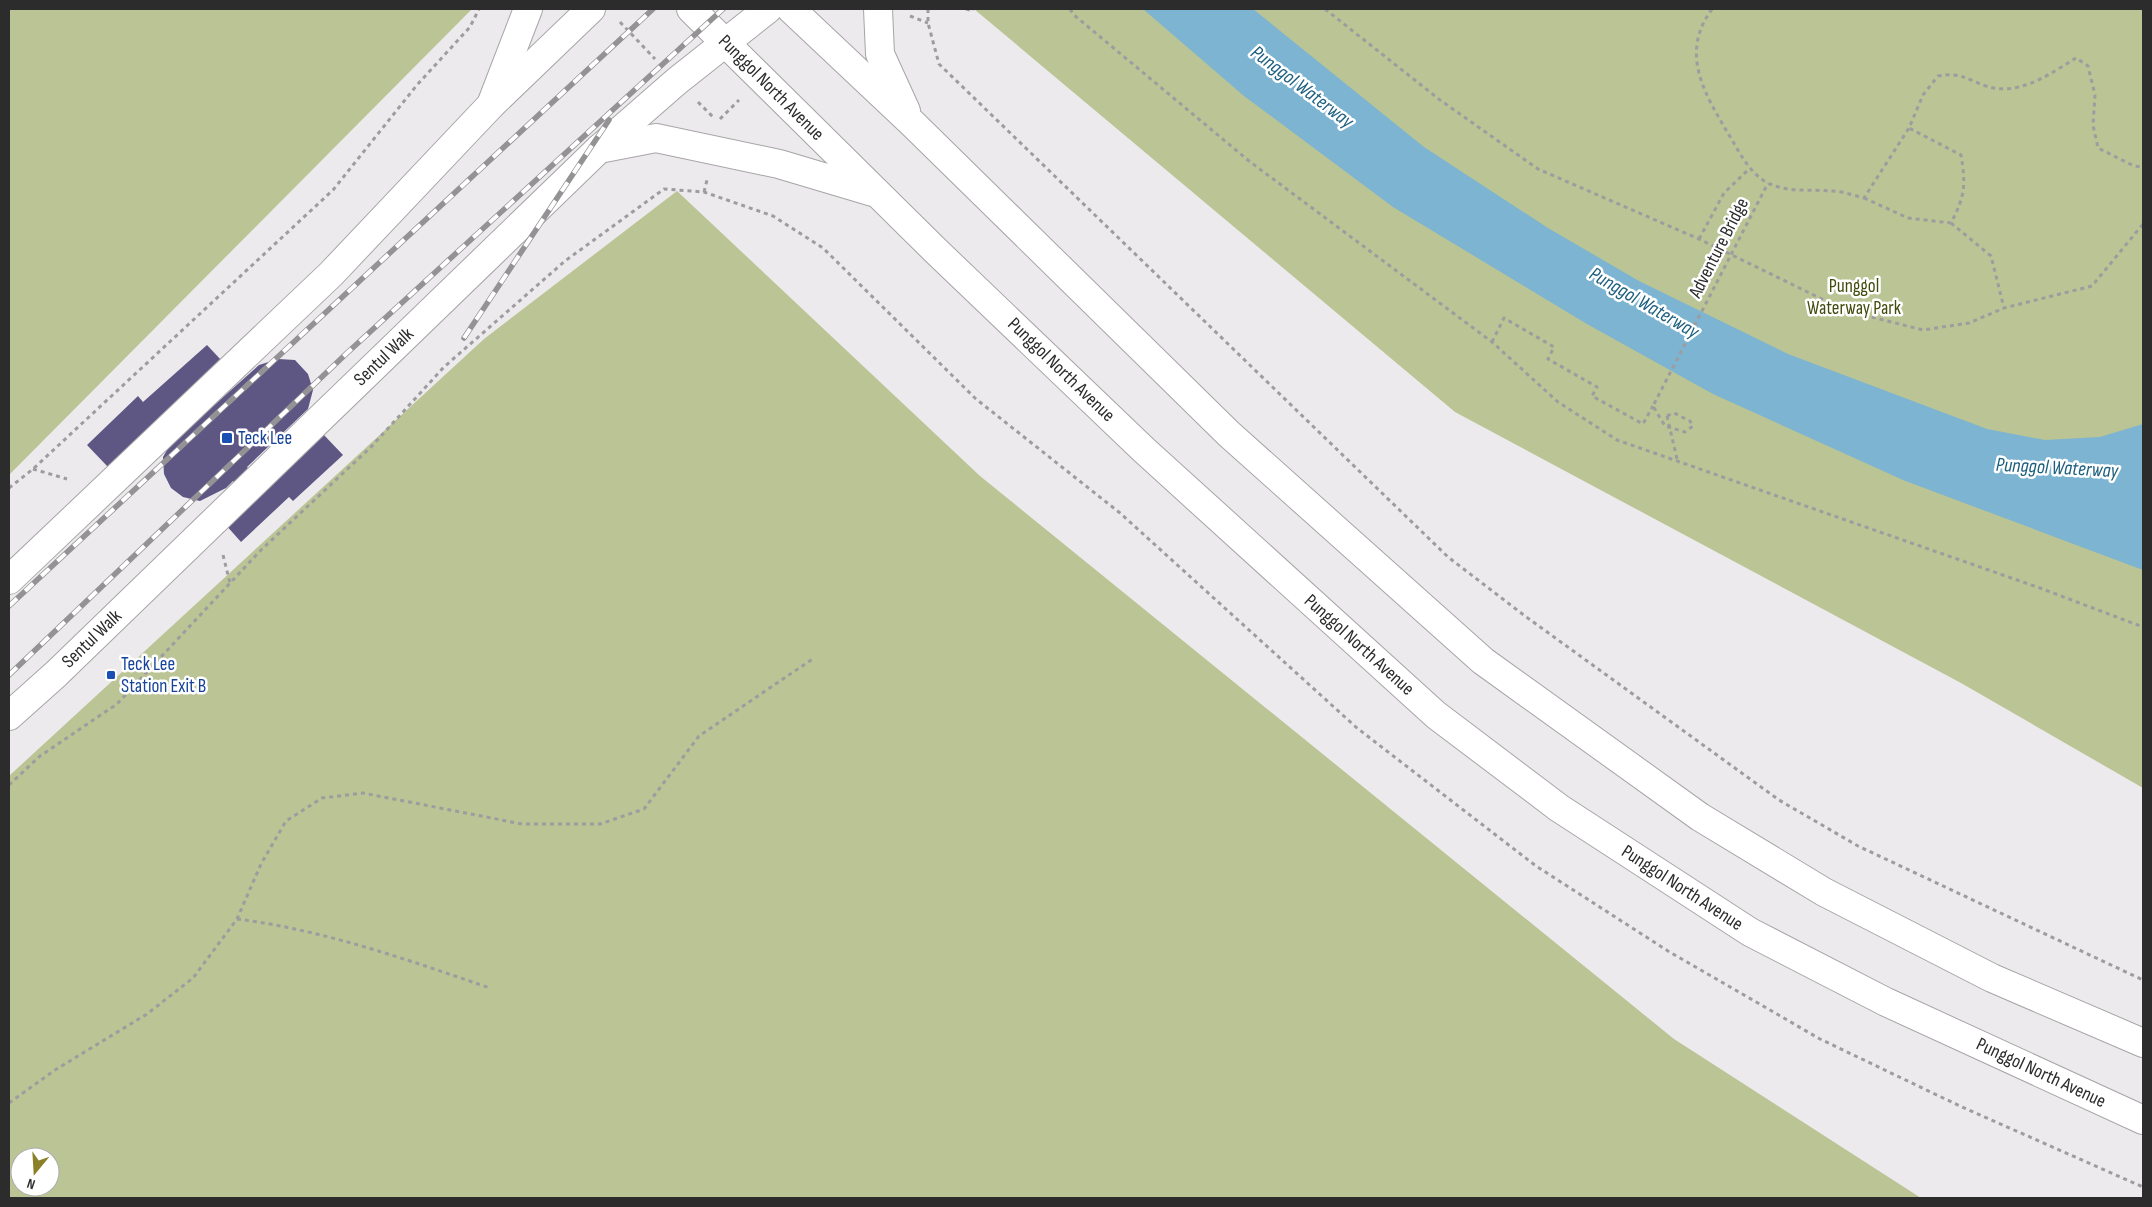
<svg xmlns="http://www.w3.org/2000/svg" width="2152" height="1207" font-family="'Sofia Sans Condensed',sans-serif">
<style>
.green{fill:#bac494;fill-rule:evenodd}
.water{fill:#7cb4d2}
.building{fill:#5e5784}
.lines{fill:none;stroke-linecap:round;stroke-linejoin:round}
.minor-casing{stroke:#a7a5a7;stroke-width:30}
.secondary-casing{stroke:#a7a5a7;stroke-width:30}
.path{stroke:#9e9c9e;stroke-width:3;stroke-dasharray:4 4;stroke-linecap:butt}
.minor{stroke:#fff;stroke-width:28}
.secondary{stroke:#fff;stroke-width:28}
.rail-casing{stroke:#949294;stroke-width:5.5}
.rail{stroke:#fff;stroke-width:4;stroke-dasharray:11;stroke-linecap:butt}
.path-bridge{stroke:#9e9c9e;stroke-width:3;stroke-dasharray:4 4;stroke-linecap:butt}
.transit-dot{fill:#1a4fb4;stroke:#fff;stroke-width:2}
.labels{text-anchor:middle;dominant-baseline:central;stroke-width:5;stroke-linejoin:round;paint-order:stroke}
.street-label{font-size:19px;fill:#2d2c2d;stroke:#fff}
.park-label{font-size:19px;fill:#434b0e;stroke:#fff}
.transit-label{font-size:19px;fill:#164399;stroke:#fff;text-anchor:start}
.water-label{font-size:20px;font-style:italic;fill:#1c5e7e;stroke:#fff}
</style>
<rect width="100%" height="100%" fill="#edeaed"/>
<!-- green -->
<path class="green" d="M9 9H472L9 475Z
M974 9H2143V788L1961 683 1455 412Z
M677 191 980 476 1674 1039 1921 1198H9V776L484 339ZM20 1157H50V1187H20Z"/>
<!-- water -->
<path class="water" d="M1143 9H1253L1424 147 1548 228 1639 281 1788 354 1987 429 2045 440 2100 437 2143 424V570L1903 480 1713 394 1587 324 1393 207 1244 96Z"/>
<!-- building -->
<path class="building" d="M207 345 222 361 183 396 202 416 259 365 278 359 295 360 308 374 313 390 308 409 247 467 264 488 323 434 343 455 293 501 289 497 241 542 225 524 250 501 233 481 226 488 200 501 183 497 171 488 164 474 163 457 171 443 108 467 87 445 138 396 143 402Z"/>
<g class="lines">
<!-- minor casing -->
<g class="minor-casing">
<path id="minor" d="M9 580 331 274 491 105 591 9
M9 716 56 674 599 149 677 81 768 9"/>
</g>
<!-- secondary casing -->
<g class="secondary-casing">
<path id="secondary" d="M691 9 935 250 1144 450 1436 715 1559 808 1750 932 1886 1002 2143 1120
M791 9 912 123 1229 434 1483 661 1700 817 1824 892 1992 978 2143 1043
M878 9 880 54 906 111
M491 105 528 9
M599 149 656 138 779 164 873 192"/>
</g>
<!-- path -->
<path class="path" d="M928 9V23L939 64 1448 557 1525 616 1779 800 1858 846 2143 980
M966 9 973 11V9
M1070 9 1074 15 1249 161 1492 342 1558 402 1617 440 2040 588 2143 627
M1325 9 1440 100 1538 169 1699 239 1826 301 1864 315 1923 330 1969 323 2004 308 2092 286 2143 224
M1712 9C1679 54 1705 94 1729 135 1740 153 1748 171 1766 182 1786 193 1809 189 1830 191 1841 191 1853 195 1864 198L1909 128 1923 95 1938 76C1962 72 1965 79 1986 86 2018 97 2050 74 2076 58L2088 66 2095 95 2093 125 2098 148 2134 166 2143 167
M910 16 928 23
M620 22 655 59
M698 102 713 117
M720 119 739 100
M704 192 707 180
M1864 198 1908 218 1951 223C1965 196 1966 185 1961 155L1909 128
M1951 223 1991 256 2004 308
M1699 239 1724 193 1749 169
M1492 342 1504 318 1554 347 1548 359 1597 387 1592 396 1643 424 1653 406
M1667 416 1677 459
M33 469 67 479
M9 488 33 469 333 190 417 85 470 27 479 9
M223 555 230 583
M9 785 40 756 117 704 261 550 371 447 444 367 565 261 664 189 704 192 773 216 823 248 976 399 1120 513 1357 728 1536 866 1668 951 1820 1039 1962 1107 2143 1187
M237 919C324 930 408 960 490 988
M9 1103 55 1070 147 1014 193 978 237 919 261 864 286 821 322 798 363 793 522 824H600L644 809 699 736 814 658"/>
<!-- minor -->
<use href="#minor" class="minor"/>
<!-- secondary -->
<use href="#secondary" class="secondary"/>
<!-- rail casing -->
<g class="rail-casing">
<path id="rail" d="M464 338 609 120
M9 606 653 9
M9 675 347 353 723 9"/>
</g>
<!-- rail -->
<use href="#rail" class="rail"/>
<!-- path-bridge -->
<path class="path-bridge" d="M1667 416 1674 413 1690 421 1693 426 1685 432 1665 426 1653 406 1768 183"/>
</g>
<!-- markers -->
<g class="transit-dot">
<rect x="221" y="432" width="12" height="12" rx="2.5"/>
<rect x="106" y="670" width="10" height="10" rx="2.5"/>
</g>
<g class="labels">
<!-- street labels -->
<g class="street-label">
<text transform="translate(771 88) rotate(45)">Punggol North Avenue</text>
<text transform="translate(1719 248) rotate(-63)">Adventure Bridge</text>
<text transform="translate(384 357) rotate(-44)">Sentul Walk</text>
<text transform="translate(1061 370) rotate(44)">Punggol North Avenue</text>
<text transform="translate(92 639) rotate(-44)">Sentul Walk</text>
<text transform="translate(1359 645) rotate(42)">Punggol North Avenue</text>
<text transform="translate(1682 888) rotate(33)">Punggol North Avenue</text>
<text transform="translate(2041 1073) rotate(25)">Punggol North Avenue</text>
</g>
<!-- park labels -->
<g class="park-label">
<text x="1854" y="286">Punggol<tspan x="1854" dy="22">Waterway Park</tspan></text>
</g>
<!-- transit labels -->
<g class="transit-label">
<text x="238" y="438">Teck Lee</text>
<text x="121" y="664">Teck Lee<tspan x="121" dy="22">Station Exit B</tspan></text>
</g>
<!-- water labels -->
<g class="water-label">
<text transform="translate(1302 87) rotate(37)">Punggol Waterway</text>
<text transform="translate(1644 303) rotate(30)">Punggol Waterway</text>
<text transform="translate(2057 468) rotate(3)">Punggol Waterway</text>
</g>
</g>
<!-- border -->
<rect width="2152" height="1207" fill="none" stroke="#2d2c2d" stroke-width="20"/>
<!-- north arrow -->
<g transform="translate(35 1172) rotate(198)"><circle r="24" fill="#ffffff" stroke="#ababab"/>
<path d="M0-4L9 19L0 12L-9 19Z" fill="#8b8027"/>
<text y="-8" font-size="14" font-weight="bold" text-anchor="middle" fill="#2d2c2d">N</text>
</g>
</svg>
